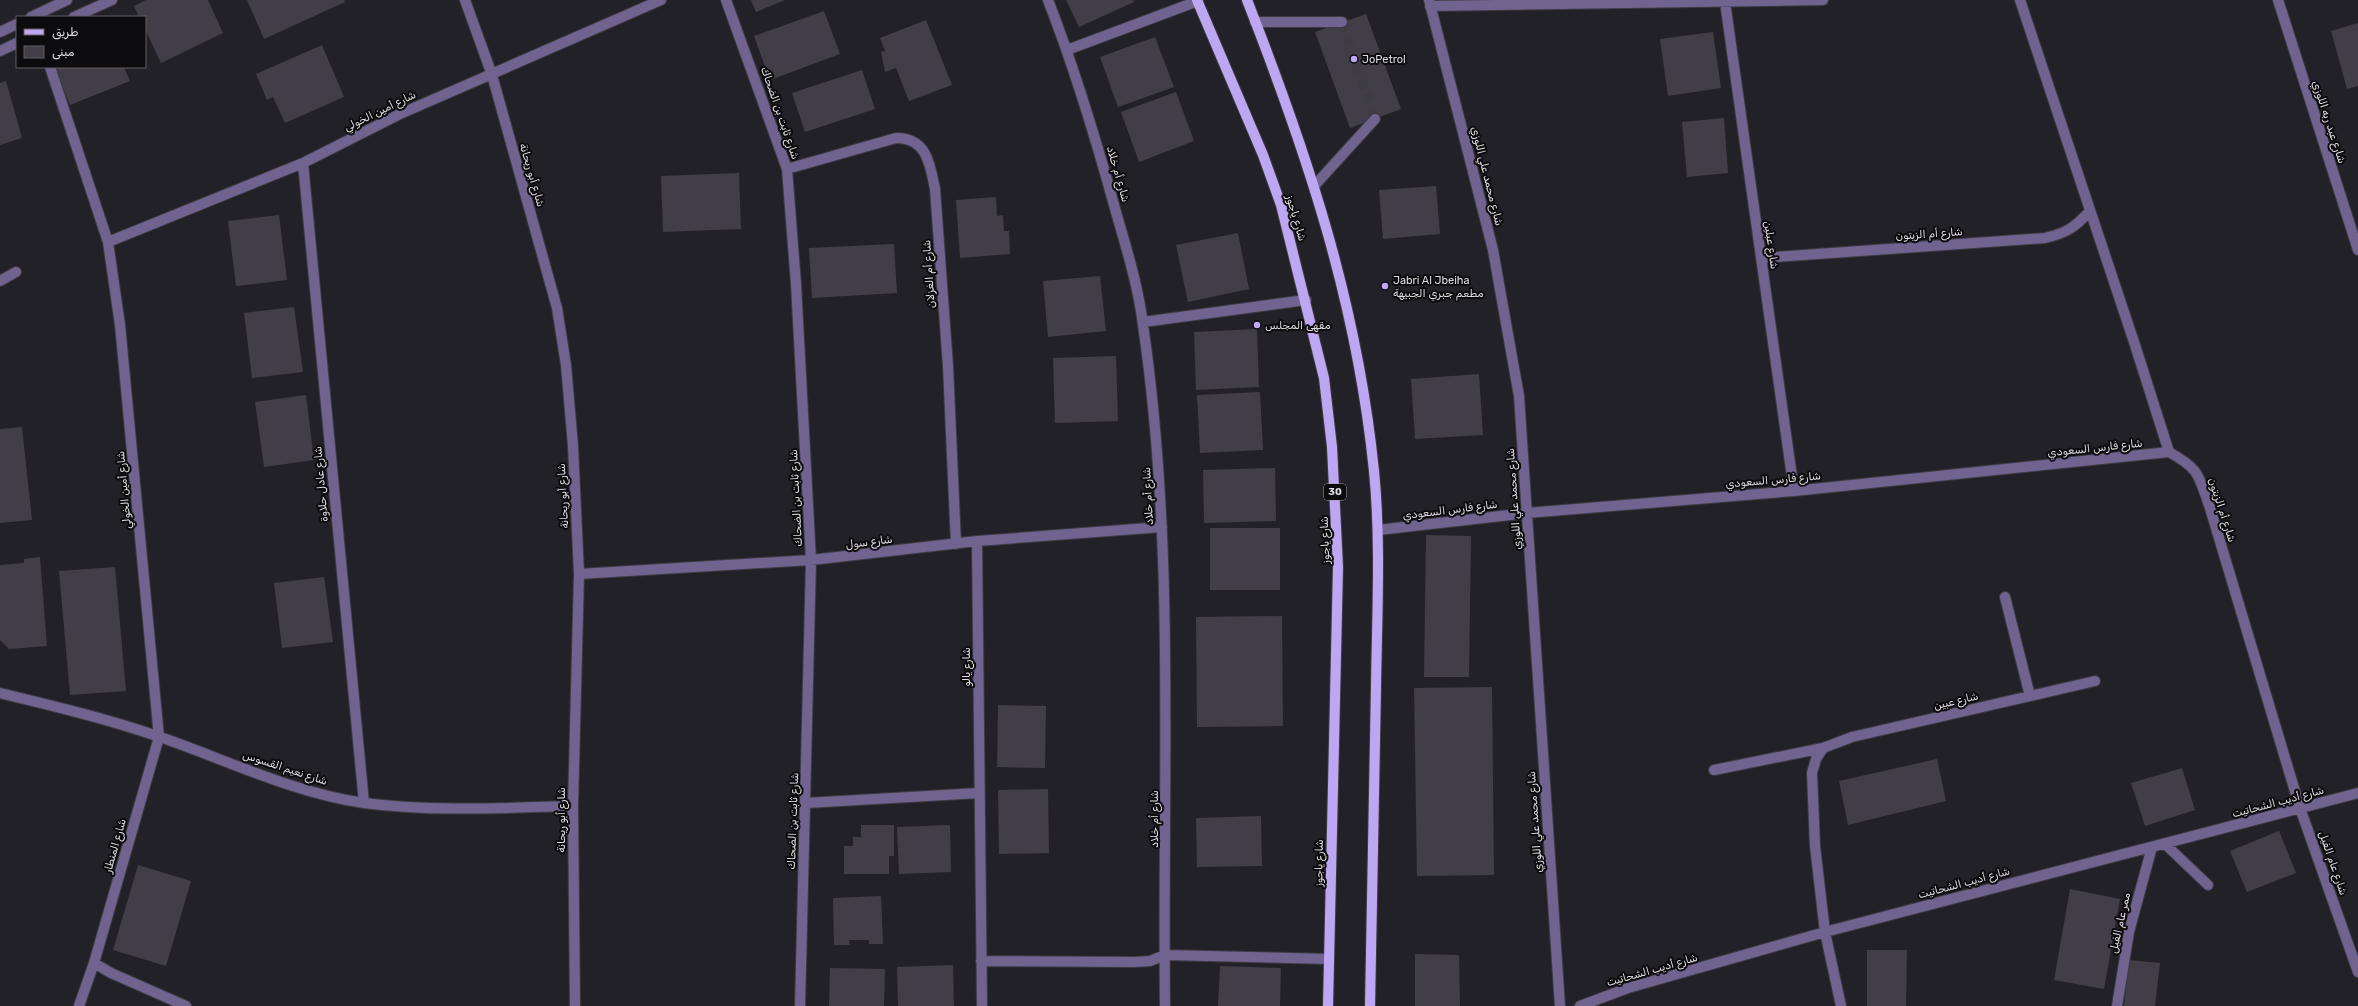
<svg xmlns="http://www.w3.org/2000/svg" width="2358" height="1006" font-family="Rubik,Cairo,sans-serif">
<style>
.building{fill:#413e47}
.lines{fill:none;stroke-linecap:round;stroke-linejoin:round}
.minor-tunnel{stroke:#3f3d44;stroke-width:10;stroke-dasharray:10 5;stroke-linecap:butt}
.minor-casing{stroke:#3d3b42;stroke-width:12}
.major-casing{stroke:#3d3b42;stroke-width:12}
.minor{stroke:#70638f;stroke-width:10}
.major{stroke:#bea7f2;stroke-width:10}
.poi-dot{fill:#c0a8f4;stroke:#0c0b0e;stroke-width:1.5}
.labels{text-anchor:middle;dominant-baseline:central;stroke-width:4;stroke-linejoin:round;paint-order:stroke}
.shield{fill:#0c0b0e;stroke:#a09ea3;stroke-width:1}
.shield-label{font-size:10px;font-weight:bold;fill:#dfdde3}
.poi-label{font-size:11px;fill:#dfdde3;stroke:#0c0b0e;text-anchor:start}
.street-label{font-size:11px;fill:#dfdde3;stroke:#0c0b0e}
</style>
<rect width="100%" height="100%" fill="#232128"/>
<!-- building -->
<path class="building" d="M146 0H208L223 33 161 63 145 29V17H139L134 6Z
M247 0H344L345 2 264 39Z
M751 0H785L756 12Z
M1066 0H1133L1134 2 1079 27Z
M824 11 840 54 770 80 754 36Z
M1366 14 1401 109 1350 128 1315 32Z
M926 20 952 85 909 101 896 68 885 72 881 52 885 51 880 38Z
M2358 23V86L2347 89 2331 31Z
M1713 32 1721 88 1668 96 1660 39Z
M1155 37 1174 87 1118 107 1100 57Z
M322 45 344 97 285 123 273 97 267 100 256 74Z
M54 67H124L130 81 70 105Z
M862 70 875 109 805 132 792 93Z
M6 81 22 138 0 145V83Z
M1176 92 1194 141 1139 162 1121 112Z
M1724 118 1728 173 1687 177 1682 122Z
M739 173 741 229 663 232 661 176Z
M1436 186 1440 234 1383 239 1379 190Z
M996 197 997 216 1003 215 1004 231H1009L1010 254 960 258 956 200Z
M279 215 287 280 236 286 228 221Z
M1238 233 1249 289 1188 302 1176 245Z
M894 244 897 293 812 298 809 248Z
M1100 276 1106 331 1048 337 1043 281Z
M294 307 303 372 252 378 244 313Z
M1257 329 1259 387 1196 390 1194 332Z
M1116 356 1118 421 1055 423 1053 358Z
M1479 374 1483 435 1415 439 1411 379Z
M1260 392 1263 450 1200 453 1197 395Z
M306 395 314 460 264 467 255 402Z
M22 427 32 520 0 523V429Z
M1275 468 1276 521 1204 523 1203 470Z
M1210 528H1280V590H1210Z
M1426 535 1471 536 1469 677H1424Z
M40 557 47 646 9 649 0 640V565L24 563V559Z
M115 567 126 691 70 695 59 571Z
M324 577 333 642 282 648 274 583Z
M1282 616 1283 726 1197 727 1196 617Z
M1492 687 1494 875 1417 876 1414 688Z
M998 705 1046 706 1045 768 997 767Z
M1937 759 1946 801 1848 825 1839 781Z
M2182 768 2195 810 2145 826 2131 783Z
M1048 789 1049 853 999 854 998 790Z
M1261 816 1262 866 1197 867 1196 818Z
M861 825H894V856H889V874H844V846H853V837H861Z
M950 825 951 872 899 874 897 827Z
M2279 831 2296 873 2247 892 2230 851Z
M138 865 191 881 166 966 113 950Z
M2070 889 2120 899 2104 989 2054 980Z
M881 896 883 944H869V940H849L850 945H834L833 898Z
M1867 950H1907L1906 1006H1867Z
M1415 954 1459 955 1460 1006H1415Z
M2129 960 2160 963 2155 1006H2124Z
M953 965 954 1006H898L897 967Z
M1220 966 1281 968 1280 1006H1218Z
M830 968 885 969 884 1006H829Z"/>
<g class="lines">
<!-- minor-tunnel -->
<path class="minor-tunnel" d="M1342 22 1375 119"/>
<!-- minor casing -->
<g class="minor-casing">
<path id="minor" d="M465 0 492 75 557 308 566 365 573 446 579 574 573 806 575 1006
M726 0 787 169 796 284 811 560 800 1006
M1048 0C1074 67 1095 136 1114 205 1125 244 1138 284 1143 325 1176 550 1162 779 1165 1006
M1429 0 1493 250 1519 396 1560 1006
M2020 0 2135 345 2169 452C2201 470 2198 475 2210 508L2300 808 2358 972
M2278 0 2358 250
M1725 2 1794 491
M1430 6 1823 0
M31 17 67 0
M74 17 112 0
M1255 22H1342
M0 32 17 24
M1067 50 1198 1
M0 51 17 43
M50 67 108 242 120 325 159 737 94 963 79 1006
M303 163 364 803
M787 169 896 138C927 138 930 164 935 189L948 366 956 544
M1315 185 1375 119
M108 242 303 163 400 114 661 0
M1761 258 2045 238C2067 233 2075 227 2090 211
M0 281 16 272
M1143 322 1306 300
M1378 530 1527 513 1794 491 2169 452
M977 541 982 1006
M579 574 811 560 977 541 1162 527
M2005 597 2030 696
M0 693C54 706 108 719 160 737 227 760 293 793 364 803 433 812 504 808 573 806
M1823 748 1816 759 1812 773 1815 846 1825 932 1841 1006
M1714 770 1823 748 1852 737 2095 681
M806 803 979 793
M2165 844 2208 885
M981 961 1135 962 1150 961 1165 955 1329 959
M94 963 111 973 186 1006
M1580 1006 1628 988 1825 932 2358 793
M2117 1006 2129 932 2152 847"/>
</g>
<!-- major casing -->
<g class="major-casing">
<path id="major" d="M1197 0 1263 155 1281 205 1324 378 1332 447 1338 567 1328 1006
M1247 0C1308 156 1357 303 1374 471 1381 542 1377 615 1376 687 1374 793 1372 900 1370 1006"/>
</g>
<!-- minor -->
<use href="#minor" class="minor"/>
<!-- major -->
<use href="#major" class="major"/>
</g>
<!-- markers -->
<g class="poi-dot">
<circle cx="1354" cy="59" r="4"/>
<circle cx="1385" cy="286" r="4"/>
<circle cx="1257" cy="325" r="4"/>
</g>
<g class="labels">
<!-- shield labels -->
<rect class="shield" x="1324" y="484" width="22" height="16" rx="3"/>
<g class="shield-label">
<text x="1335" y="492">30</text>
</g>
<!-- poi labels -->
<g class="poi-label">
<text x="1362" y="59">JoPetrol</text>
<text x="1393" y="280">Jabri Al Jbeiha<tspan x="1393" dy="13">مطعم جبري الجبيهة</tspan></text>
<text x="1265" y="325">مقهى المجلس</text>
</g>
<!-- street labels -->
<g class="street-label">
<text transform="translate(380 111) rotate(-26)">شارع أمين الخولي</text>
<text transform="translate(780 113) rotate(71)">شارع ثابت بن الضحاك</text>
<text transform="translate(2329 122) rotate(72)">شارع عبد ربه اللوزي</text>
<text transform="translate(1118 174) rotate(74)">شارع أم خلاد</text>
<text transform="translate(532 175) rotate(74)">شارع أبو ريحانة</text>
<text transform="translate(1487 176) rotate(76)">شارع محمد علي اللوزي</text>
<text transform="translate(1296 218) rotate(74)">شارع ياجوز</text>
<text transform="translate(1929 234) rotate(-4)">شارع أم الزيتون</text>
<text transform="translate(1771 245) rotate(82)">شارع عبلين</text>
<text transform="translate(929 274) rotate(-94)">شارع أم الغزلان</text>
<text transform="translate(2095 448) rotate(-6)">شارع فارس السعودي</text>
<text transform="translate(1773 480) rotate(-5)">شارع فارس السعودي</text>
<text transform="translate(321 484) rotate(-95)">شارع عادل حلاوة</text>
<text transform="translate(124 490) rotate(-95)">شارع أمين الخولي</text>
<text transform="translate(563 496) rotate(-93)">شارع أبو ريحانة</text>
<text transform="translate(1148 496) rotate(-93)">شارع أم خلاد</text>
<text transform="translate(796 498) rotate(-93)">شارع ثابت بن الضحاك</text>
<text transform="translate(1514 499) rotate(-94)">شارع محمد علي اللوزي</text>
<text transform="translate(1450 510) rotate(-7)">شارع فارس السعودي</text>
<text transform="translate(2222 510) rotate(72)">شارع أم الزيتون</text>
<text transform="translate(1325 540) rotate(-92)">شارع ياجوز</text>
<text transform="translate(869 542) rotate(-7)">شارع سول</text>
<text transform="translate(966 667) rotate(-90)">شارع يالو</text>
<text transform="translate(1956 701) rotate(-13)">شارع عبين</text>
<text transform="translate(285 768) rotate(18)">شارع نعيم القسوس</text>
<text transform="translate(2278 802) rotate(-15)">شارع أديب الشحاتيت</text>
<text transform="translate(1154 819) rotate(-90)">شارع أم خلاد</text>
<text transform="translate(561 820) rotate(-90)">شارع أبو ريحانة</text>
<text transform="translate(793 821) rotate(-88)">شارع ثابت بن الضحاك</text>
<text transform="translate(1535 822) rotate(-94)">شارع محمد علي اللوزي</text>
<text transform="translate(115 846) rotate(-74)">شارع المنطار</text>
<text transform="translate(1319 863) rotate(-89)">شارع ياجوز</text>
<text transform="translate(2333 863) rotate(71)">شارع عام الفيل</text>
<text transform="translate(1964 883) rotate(-15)">شارع أديب الشحاتيت</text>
<text transform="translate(2120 923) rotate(-77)">ممر عام الفيل</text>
<text transform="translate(1652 970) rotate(-16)">شارع أديب الشحاتيت</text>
</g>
</g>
<!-- legend -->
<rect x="16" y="16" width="130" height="52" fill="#0c0b0e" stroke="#605f63"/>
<rect x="24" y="29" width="20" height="6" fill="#bea7f2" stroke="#605f63"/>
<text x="52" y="36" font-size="12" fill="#dfdde3">طريق</text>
<rect x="24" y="46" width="20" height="12" fill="#413e47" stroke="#605f63"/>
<text x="52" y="56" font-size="12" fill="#dfdde3">مبنى</text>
</svg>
